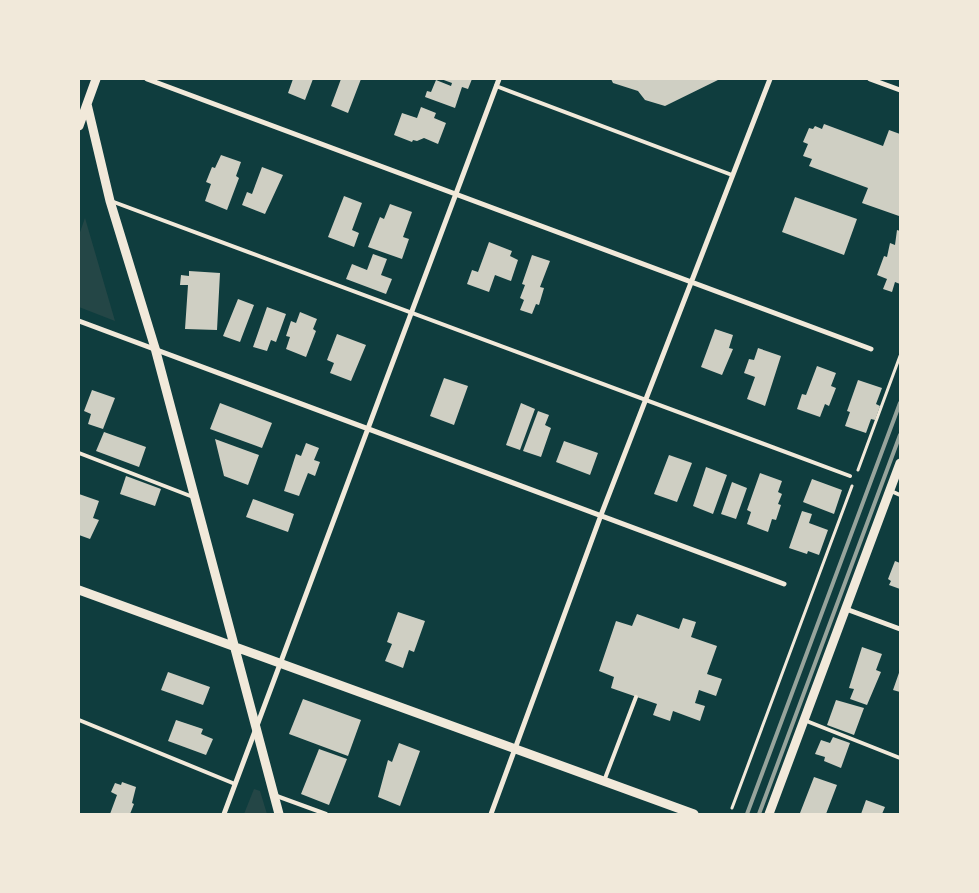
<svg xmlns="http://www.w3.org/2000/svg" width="979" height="893" font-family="'Asap Condensed',sans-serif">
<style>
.green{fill:#244646}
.building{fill:#cfcfc3}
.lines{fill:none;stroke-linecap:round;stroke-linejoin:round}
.path{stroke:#f1e9da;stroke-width:3}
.service{stroke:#f1e9da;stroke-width:4}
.minor{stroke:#f1e9da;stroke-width:5}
.tertiary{stroke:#f1e9da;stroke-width:9}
.rail{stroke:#97a49c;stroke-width:4}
</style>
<rect width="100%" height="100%" fill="#0f3d3e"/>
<!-- green -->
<path class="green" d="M85 218 115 321 79 307V235Z
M254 789 260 791 267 814H244Z"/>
<!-- building -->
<path class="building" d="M293 79H313L305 100 288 93Z
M341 79H361L348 113 331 106Z
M441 79H472L468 89 462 87 455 108 425 97 427 91 431 92 436 80 451 86 452 83Z
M611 79H720L665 106 645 100 638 91 613 83Z
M421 107 436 113 434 118 446 123 438 144 424 138 417 141 413 140 412 142 394 135 402 113 417 118Z
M824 124 883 146 889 130 900 134 899 216 862 203 868 188 809 166 812 159 803 156 808 144 803 142 809 128 813 129 815 126 822 129Z
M221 155 241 162 236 176 239 178 227 210 205 201 211 184 206 182 212 167 215 168Z
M262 167 283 175 265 214 242 205 247 192 252 194Z
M344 196 362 203 352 230 359 233 354 247 328 237Z
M795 197 857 219 844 255 782 232Z
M390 204 412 212 403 237 409 239 402 259 368 247 380 217 384 219Z
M897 230 900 231V284L895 282 892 292 883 289 887 279 877 275 884 256 887 257 890 243 895 245Z
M489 242 512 251 510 256 518 260 511 281 495 275 489 292 467 284 472 270 478 272Z
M373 254 387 259 381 275 392 279 386 294 346 279 352 264 367 270Z
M532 255 550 261 540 287 544 288 539 305 536 304 532 314 520 310 524 300 520 298 525 285 522 284Z
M189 271 220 273 217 330 185 329 188 285H180L181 275 189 276Z
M238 299 254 305 240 342 223 336Z
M267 307 286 314 276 342 271 340 267 351 253 347Z
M300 312 317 319 313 329 316 331 306 357 286 349 290 337 286 336 291 321 296 323Z
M715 329 733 335 729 348 733 349 722 375 701 367Z
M337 334 366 345 351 381 330 373 334 363 327 360Z
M758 348 781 356 765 406 747 399 755 377 744 373 749 359 754 360Z
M817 366 836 373 831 386 836 388 829 406 825 404 820 417 797 409 802 394 806 395Z
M444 378 468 386 454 425 430 416Z
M858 380 882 388 876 404 880 406 875 420 871 419 866 433 845 426 850 412 847 411Z
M92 390 115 398 103 429 88 424 91 414 84 411Z
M220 403 272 423 262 448 210 429Z
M521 403 535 409 520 450 506 445Z
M538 411 549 415 545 425 551 428 541 457 523 451Z
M104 432 146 447 139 467 96 451Z
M215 439 259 455 248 485 224 476Z
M564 441 598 453 590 475 556 462Z
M306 443 319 448 314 460 320 462 315 476 308 473 299 496 284 491 296 454 301 456Z
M669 455 692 463 677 502 654 494Z
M706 467 727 475 713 514 693 506Z
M760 473 782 481 778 492 782 494 778 504 781 505 776 520 772 519 768 532 747 524 751 512 747 510Z
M126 476 161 489 155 506 120 494Z
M812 479 842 490 834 514 803 502Z
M732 482 747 488 736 519 721 514Z
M79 494 99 501 93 518 99 520 90 539 79 535Z
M253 499 294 514 288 532 246 517Z
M802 511 812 514 809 523 828 530 819 555 808 551 807 554 789 548Z
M895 561 900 563V589L889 585 891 581 888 579Z
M398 612 425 621 414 652 409 650 403 668 385 661 392 644 387 642Z
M637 614 679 629 683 618 696 622 691 637 717 646 707 674 722 679 716 696 699 690 695 703 705 706 700 721 673 711 670 721 653 715 657 704 611 688 614 677 599 671 616 621 632 626Z
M862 647 882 654 876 670 881 672 867 705 850 699 854 689 849 688Z
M900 670V692L893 690Z
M168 672 210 687 203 705 161 690Z
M303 699 361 720 348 756 289 734Z
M836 700 864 708 854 735 827 725Z
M176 720 203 729 201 734 213 739 206 755 168 741Z
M833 737 850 743 841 768 824 761 825 757 815 754 821 740 830 743Z
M399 743 420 751 400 806 378 797 388 760 392 762Z
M319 749 347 759 329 805 301 794Z
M814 777 837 785 826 814 800 813Z
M122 782 136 787 132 803 134 804 130 814H110L117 795 111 792 115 783 121 785Z
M866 800 885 807 882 814H861Z"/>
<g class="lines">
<!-- path -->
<path class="path" d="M858 470 900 356
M732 808 852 486"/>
<!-- service -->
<path class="service" d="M496 86 732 175
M111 201 850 476
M79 453 193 497
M891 491 900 495
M79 720 235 784
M804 720 900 758
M604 781 636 697
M274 795 326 814"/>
<!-- minor -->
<path class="minor" d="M147 79 871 349
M870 79 900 90
M79 321 784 584
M846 609 900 629
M224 814C314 569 408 324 499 79
M491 814 601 515 770 79"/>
<!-- tertiary -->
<path class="tertiary" d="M87 104 110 201 155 348 279 814
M79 126 96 79
M79 590 694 814
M769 814 900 463"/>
<!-- rail -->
<path class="rail" d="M747 814 900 403
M759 814 900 435"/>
</g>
<!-- border -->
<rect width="979" height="893" fill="none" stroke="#f1e9da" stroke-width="160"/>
</svg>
